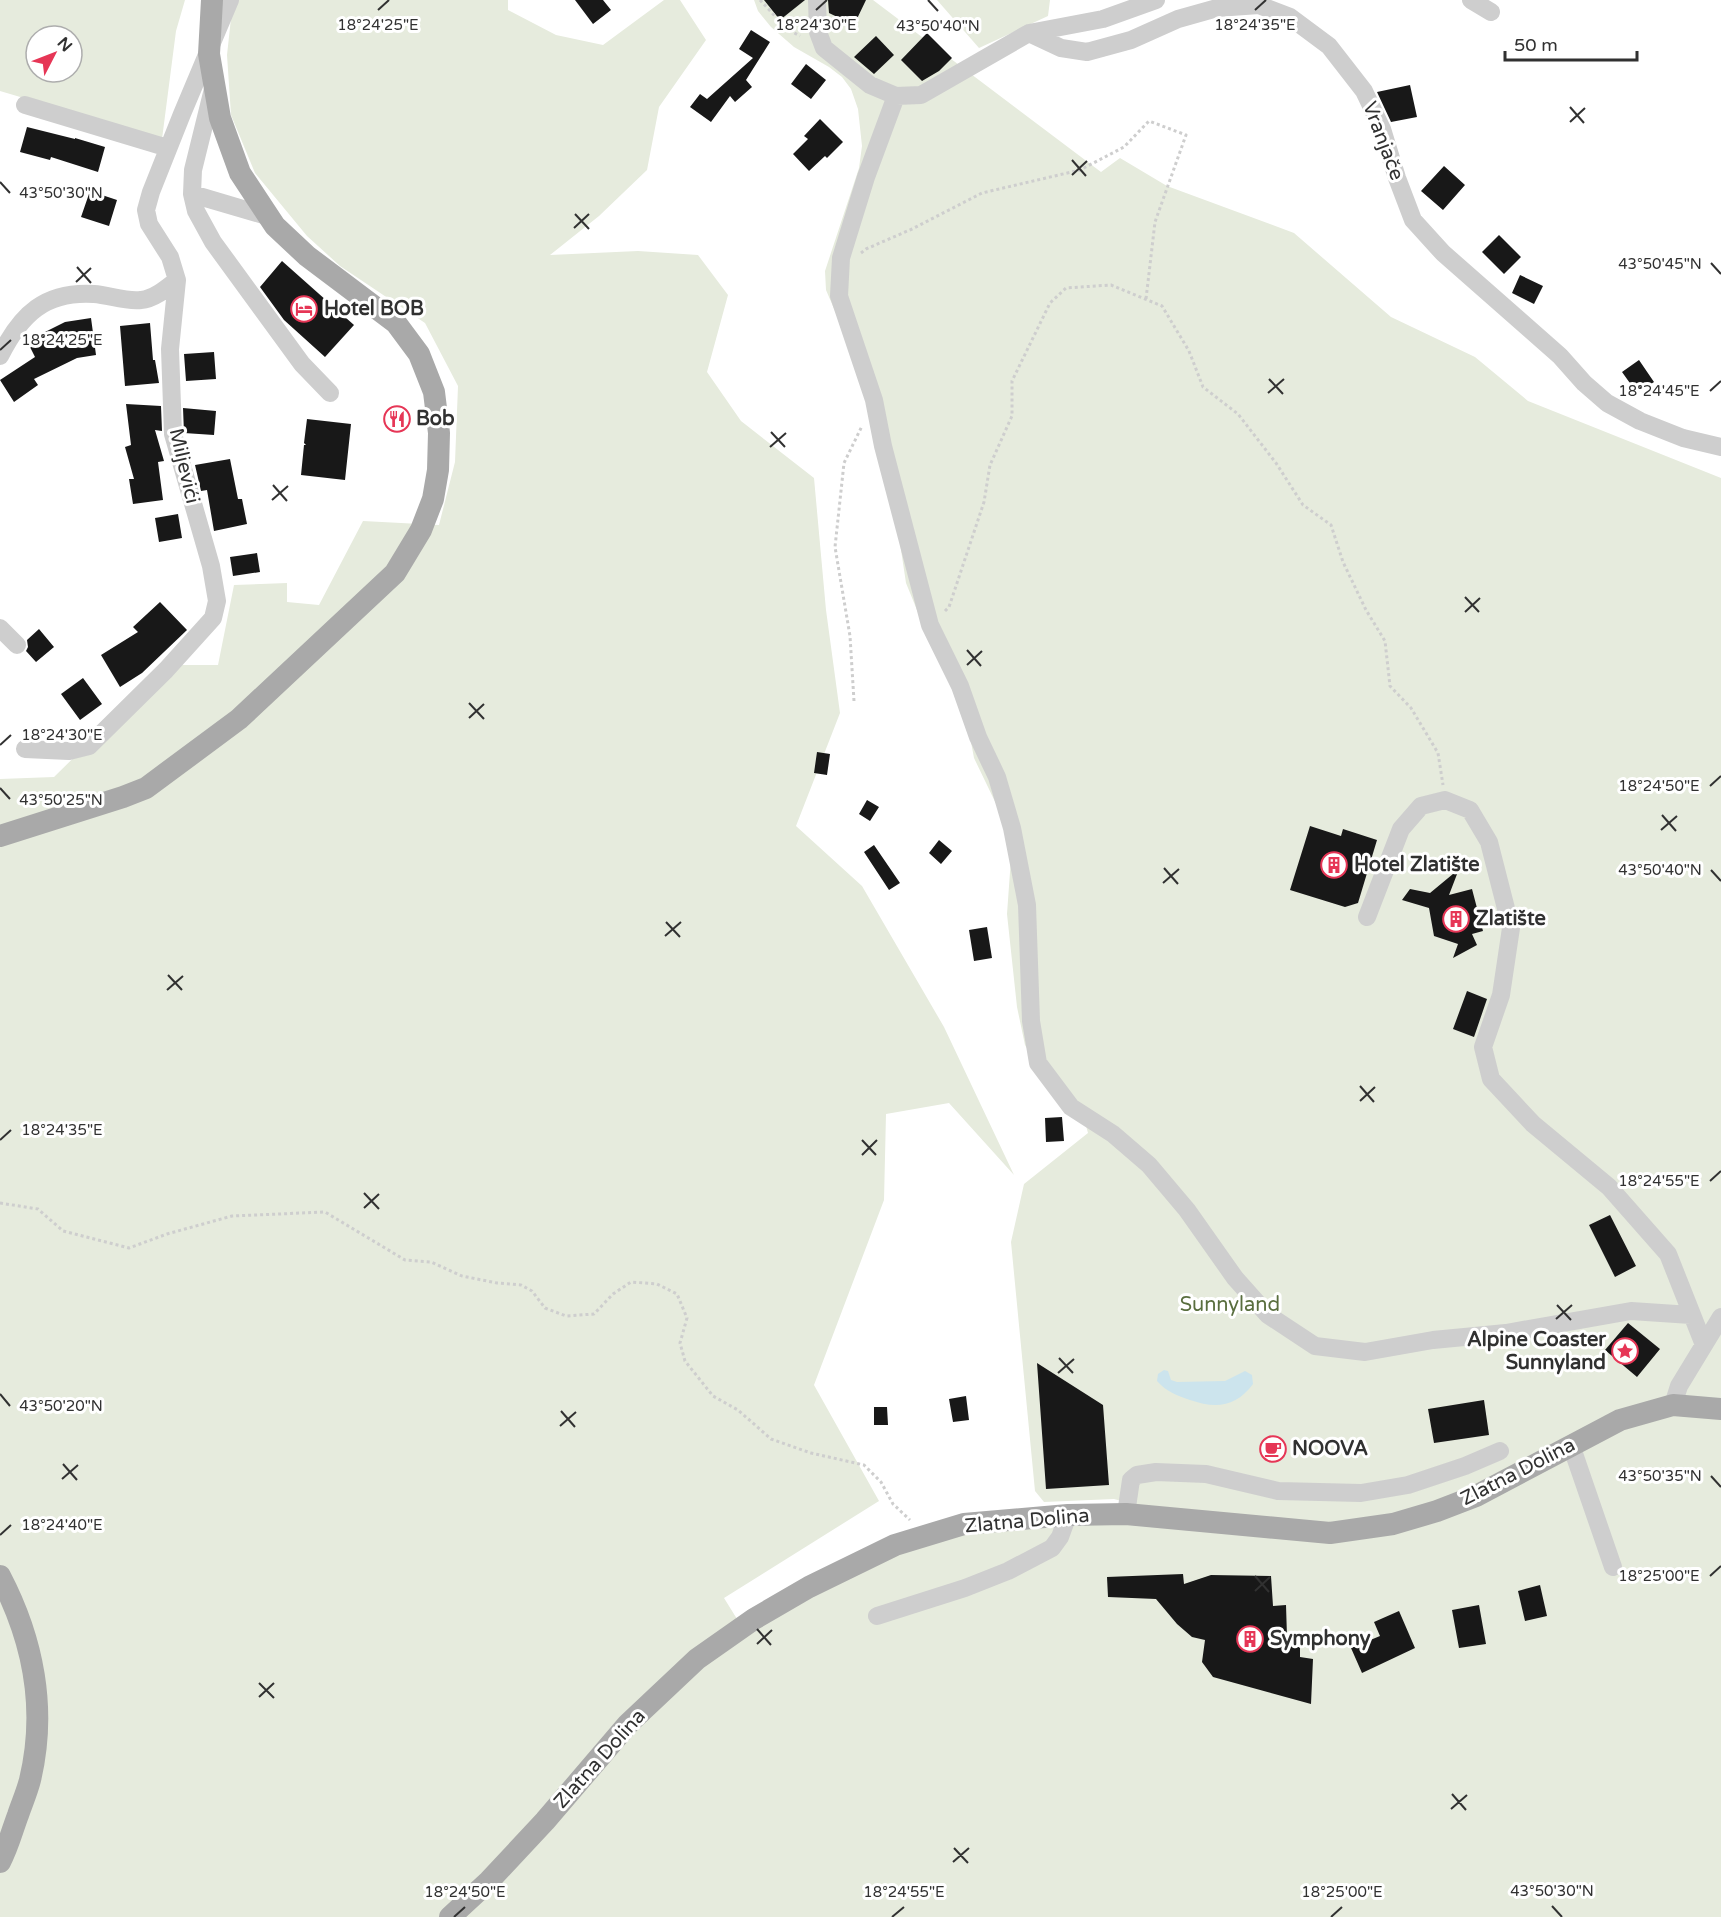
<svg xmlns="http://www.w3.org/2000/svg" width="1721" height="1917" font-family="'Varela Round',sans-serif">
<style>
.green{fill:#e6ebdd;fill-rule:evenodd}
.water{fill:#cce4ed}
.building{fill:#181818}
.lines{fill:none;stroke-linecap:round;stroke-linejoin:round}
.path{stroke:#cecece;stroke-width:3;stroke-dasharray:3 3;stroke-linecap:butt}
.minor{stroke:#cecece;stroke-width:18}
.major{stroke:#a9a9a9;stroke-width:22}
.ticks{fill:none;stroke:#313131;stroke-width:2}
.labels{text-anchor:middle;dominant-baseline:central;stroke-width:6;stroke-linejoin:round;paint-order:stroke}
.street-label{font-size:20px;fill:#313131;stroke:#fff}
.poi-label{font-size:20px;font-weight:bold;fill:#313131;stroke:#fff;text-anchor:start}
.park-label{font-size:20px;fill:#596e3e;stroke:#fff}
.ticks-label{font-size:15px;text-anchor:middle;fill:#313131;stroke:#fff;stroke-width:6;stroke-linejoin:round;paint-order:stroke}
</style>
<rect width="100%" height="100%" fill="#fff"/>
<!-- green -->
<path class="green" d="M0 0H185L176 31 162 139 0 91ZM36 36H72V72H36Z
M233 0H508V10L556 35 603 45 664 0H680L706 40 659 107 647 170 599 216 550 255 638 251 698 255 728 295 707 372 741 421 814 478 826 610 840 713 796 826 862 886 944 1027 1014 1175 949 1103 886 1114 884 1200 814 1385 879 1501 724 1598 742 1627 774 1605 967 1527 1156 1510 1114 1499 1044 1502 1035 1491 1011 1242 1024 1184 1088 1133 1084 1118 1036 1064 1025 1045 1017 1007 1007 914 1011 858 1000 812 974 758 965 710 932 647 906 583 898 530 885 470 850 346 826 290 825 271 859 168 862 146 858 109 851 89 842 77 829 67 794 47 771 27 758 11 754 0H873L1101 172 1120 158 1167 186 1294 233 1391 317 1475 357 1528 401 1721 478V1917H0V779L54 777 168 665H218L234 585 287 583V602L319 605 363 521 439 525 455 462 458 386 425 323 340 266 307 236 255 173 231 115 227 55Z
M937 0H1050L1048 16 979 48Z"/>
<!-- water -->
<path class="water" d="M1164 1370 1168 1371 1171 1380 1177 1382 1225 1381 1245 1371 1252 1375 1253 1384C1236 1407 1216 1409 1190 1400 1176 1395 1167 1392 1157 1381L1158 1374Z"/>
<!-- building -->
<path class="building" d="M575 0H603L611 10 593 24Z
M764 0H805L780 20Z
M828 0H866L854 25 829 13Z
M751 30 770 42 746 80 752 87 735 102 730 96 711 122 690 107 700 94 707 99 753 58 739 49Z
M927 33 952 58 939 71 922 81 901 60Z
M876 36 894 55 874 74 854 57Z
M806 64 826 80 811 99 791 84Z
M1410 85 1417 117 1391 122 1377 92Z
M820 119 843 142 827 158 825 156 809 171 793 154 808 139 804 136Z
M27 127 75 139V138L105 147 98 172 51 157 50 160 20 152Z
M1444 166 1465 185 1443 210 1421 191Z
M90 191 117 200 109 226 81 217Z
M1499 235 1521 257 1504 274 1482 252Z
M282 261 354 325 325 357 284 320 260 287Z
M1520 275 1543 286 1534 304 1512 293Z
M91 318 96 355 77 358 34 379 38 385 14 402 0 380 35 357 27 341 65 322Z
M150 323 153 360H155L159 383 125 386 120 326Z
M214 352 216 379 186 381 184 354Z
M1639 360 1654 382 1637 393 1622 372Z
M126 404 161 406 162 431 155 430 164 461 158 462 163 500 133 504 129 479H134L125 447 131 445Z
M183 408 216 411 214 435 184 433Z
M307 419 351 424 345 480 301 475 304 445H306L304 443Z
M230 459 238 499H242L247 524 214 531 207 490 201 491 195 465Z
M178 514 182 538 159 542 155 518Z
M257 553 260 572 233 576 230 557Z
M160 602 187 630 142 673 120 687 101 655 138 632 133 627Z
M39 629 54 647 36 662 26 651 28 647 27 640Z
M83 678 102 704 80 720 61 694Z
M817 752 830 754 827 775 814 773Z
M867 800 879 807 870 821 859 814Z
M1310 826 1341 836 1343 829 1377 840 1358 903 1345 907 1290 890Z
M939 840 952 851 941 864 929 853Z
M874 845 900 883 889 890 864 852Z
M1459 869 1449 895 1472 889 1483 931 1472 934 1477 945 1453 958 1458 944 1434 936 1429 908 1402 900 1410 889 1430 893Z
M987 927 992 958 974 961 969 930Z
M1467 991 1487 999 1474 1037 1453 1029Z
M1062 1117 1064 1141 1046 1142 1045 1118Z
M1610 1215 1636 1266 1615 1277 1589 1225Z
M1628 1323 1660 1349 1637 1377 1605 1350Z
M1037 1363 1103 1405 1109 1485 1046 1489Z
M966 1396 969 1420 953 1422 949 1399Z
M1484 1400 1489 1435 1434 1443 1428 1409Z
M874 1407H887L888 1425H874Z
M1183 1574 1184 1584 1211 1575 1271 1576 1273 1606 1286 1605 1287 1637 1300 1638V1657L1313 1659 1311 1704 1213 1677 1202 1662 1205 1640 1192 1637 1177 1624 1156 1599 1108 1597 1107 1577Z
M1540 1585 1547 1616 1525 1621 1518 1591Z
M1479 1605 1486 1644 1459 1648 1452 1610Z
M1399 1611 1415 1648 1362 1673 1351 1648 1380 1636 1374 1622Z"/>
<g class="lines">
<!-- path -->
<path class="path" d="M760 0 787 29 800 36
M861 253 866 249 912 229 982 193 1080 170 1124 147 1149 121 1186 135 1155 222 1146 299
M945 611 949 607 984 502 990 465 1012 416V381L1050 303 1066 288 1111 285 1162 306 1189 351 1203 387 1238 414 1276 463 1303 505 1331 525 1343 562 1366 610 1385 641 1390 686 1411 708 1438 753 1443 785
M854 701 850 636 835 547 844 463 862 426
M0 1203 38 1209 63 1231 129 1248 167 1234 232 1216 325 1212 405 1260 431 1262 462 1276 497 1283 521 1285 532 1291 545 1308 566 1316 594 1314 613 1294 631 1282 657 1284 677 1294 687 1318 680 1343 685 1361 713 1396 738 1410 771 1439 811 1453 864 1465 881 1482 893 1504 910 1520"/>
<!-- minor -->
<path class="minor" d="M817 0 818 32 824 48 870 85 896 96 921 95 1029 33 1061 48 1087 52 1131 40 1178 19 1217 8 1259 5 1290 17 1329 46 1364 91 1382 129 1397 178 1413 220 1443 253 1560 356 1584 383 1607 403 1640 421 1683 438 1721 447
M1471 0 1491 12
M1029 33 1103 19 1156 0
M213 89 193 170 192 194 196 211 213 242 302 364 330 393
M896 96 866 177 841 258 839 296 874 400 883 446 930 625 960 686 978 737 997 777 1012 828 1027 905 1031 1021 1038 1063 1071 1107 1113 1134 1149 1165 1187 1210 1235 1278 1268 1315 1315 1346 1365 1352 1433 1340 1506 1333 1631 1311 1691 1315
M25 105 168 148
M192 194 267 216
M0 356C21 314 45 291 94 294 109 295 126 302 141 300 154 299 167 288 177 280
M0 628 17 645
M25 749 69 751 89 746 166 670 213 618 217 601 211 566 173 434 170 349 177 280 170 257 149 224 146 210 151 192 182 114 230 0
M1367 917 1401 829 1421 806 1445 800 1470 810 1489 842 1511 928 1501 995 1483 1047 1491 1079 1533 1124 1609 1187 1668 1254 1704 1345
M1673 1405 1679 1386 1721 1317
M1571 1445 1613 1567
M1126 1514 1131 1480 1137 1475 1156 1472 1206 1474 1278 1491 1361 1493 1408 1485 1465 1466 1500 1451
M877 1616 965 1588 1008 1571 1052 1548 1060 1537 1068 1515"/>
<!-- major -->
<path class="major" d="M0 836 123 797 146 788 239 719 395 573 421 530 433 499 438 470 439 433 434 392 419 354 396 323 307 256 275 226 240 173 220 118 209 54 212 0
M0 1576C33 1639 47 1709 30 1780 27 1792 22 1803 18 1815 12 1831 8 1847 0 1862
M450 1917 489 1881 545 1821 628 1724 697 1659 754 1619 809 1587 895 1545 964 1524 1068 1515 1126 1514 1330 1533 1393 1524 1437 1511 1476 1496 1620 1420 1673 1405 1721 1409"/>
</g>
<!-- ticks -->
<path class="ticks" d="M928 0 938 11M378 10 389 0M816 10 827 0M1255 10 1266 0M1570 107 1584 123M1570 122 1585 108M1072 160 1086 176M1072 175 1087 161M0 182 10 193M575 214 589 229M574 228 589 214M1711 263 1721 274M77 267 91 283M76 282 91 268M0 350 11 340M1269 379 1283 394M1710 391 1721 381M1268 393 1284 379M771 432 785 447M770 447 786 433M273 485 287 501M272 500 288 486M1465 597 1479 612M1465 612 1480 598M967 650 981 666M967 665 982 651M469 703 484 719M469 718 484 704M0 745 11 735M1710 786 1721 776M0 788 10 799M1662 815 1676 831M1661 830 1677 816M1164 868 1178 884M1711 870 1721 881M1163 883 1179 869M666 922 680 937M665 936 681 922M168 975 182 990M167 990 183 976M1360 1086 1374 1102M1360 1101 1375 1087M0 1140 11 1130M862 1140 876 1155M862 1155 877 1140M1710 1181 1721 1171M364 1193 379 1209M364 1208 379 1194M1557 1305 1571 1320M1556 1319 1572 1305M1059 1358 1073 1373M1058 1373 1074 1359M0 1394 10 1406M561 1411 575 1427M560 1426 576 1412M63 1464 77 1480M1711 1476 1721 1487M62 1479 78 1465M0 1535 11 1525M1255 1576 1269 1592M1710 1576 1721 1566M1255 1591 1270 1577M757 1629 771 1645M757 1644 772 1630M259 1683 274 1698M259 1697 274 1683M1452 1794 1466 1810M1451 1809 1467 1795M954 1848 968 1863M953 1862 969 1848M1552 1906 1562 1917M454 1917 465 1907M892 1917 904 1907M1331 1917 1342 1907"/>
<!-- icons -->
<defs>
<g id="hotel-ring" transform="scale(1.35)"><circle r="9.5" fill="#fff" stroke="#e63656" stroke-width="1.5"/><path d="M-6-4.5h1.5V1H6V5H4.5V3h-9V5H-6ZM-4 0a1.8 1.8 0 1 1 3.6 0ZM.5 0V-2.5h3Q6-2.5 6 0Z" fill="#e63656"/></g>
<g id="restaurant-ring" transform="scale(1.35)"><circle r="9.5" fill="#fff" stroke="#e63656" stroke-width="1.5"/><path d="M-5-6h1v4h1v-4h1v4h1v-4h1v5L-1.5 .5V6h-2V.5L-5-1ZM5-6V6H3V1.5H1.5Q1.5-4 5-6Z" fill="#e63656"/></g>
<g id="building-ring" transform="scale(1.35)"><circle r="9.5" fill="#fff" stroke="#e63656" stroke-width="1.5"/><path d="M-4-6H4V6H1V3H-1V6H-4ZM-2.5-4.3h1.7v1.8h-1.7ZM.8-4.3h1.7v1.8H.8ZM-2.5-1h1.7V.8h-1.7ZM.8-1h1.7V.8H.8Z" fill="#e63656"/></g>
<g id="sight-ring" transform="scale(1.35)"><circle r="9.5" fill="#fff" stroke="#e63656" stroke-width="1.5"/><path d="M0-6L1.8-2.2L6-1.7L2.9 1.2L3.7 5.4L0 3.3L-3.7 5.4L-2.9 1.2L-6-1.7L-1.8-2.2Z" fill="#e63656"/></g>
<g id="cafe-ring" transform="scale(1.35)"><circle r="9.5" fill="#fff" stroke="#e63656" stroke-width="1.5"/><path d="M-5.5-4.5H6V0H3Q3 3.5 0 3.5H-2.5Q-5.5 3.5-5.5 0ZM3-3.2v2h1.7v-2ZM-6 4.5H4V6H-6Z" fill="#e63656"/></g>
</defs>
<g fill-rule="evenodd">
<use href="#hotel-ring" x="304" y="309"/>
<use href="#restaurant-ring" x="397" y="419"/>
<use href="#building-ring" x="1334" y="865"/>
<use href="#building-ring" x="1456" y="919"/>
<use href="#sight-ring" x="1625" y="1351"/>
<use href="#cafe-ring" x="1273" y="1449"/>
<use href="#building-ring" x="1250" y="1639"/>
</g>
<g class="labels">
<!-- street labels -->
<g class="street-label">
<text transform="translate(1383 141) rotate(69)">Vranjače</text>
<text transform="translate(184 466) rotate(77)">Miljevići</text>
<text transform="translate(1518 1472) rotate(-27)">Zlatna Dolina</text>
<text transform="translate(1027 1521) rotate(-5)">Zlatna Dolina</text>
<text transform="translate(600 1759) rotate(-48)">Zlatna Dolina</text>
</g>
<!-- poi labels -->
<g class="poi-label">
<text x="324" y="309">Hotel BOB</text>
<text x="416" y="419">Bob</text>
<text x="1354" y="865">Hotel Zlatište</text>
<text x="1476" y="919">Zlatište</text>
<text x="1606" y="1340" text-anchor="end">Alpine Coaster<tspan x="1606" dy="23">Sunnyland</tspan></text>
<text x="1292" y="1449">NOOVA</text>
<text x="1270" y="1639">Symphony</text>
</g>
<!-- park labels -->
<g class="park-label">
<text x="1230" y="1305">Sunnyland</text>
</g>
</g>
<g class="ticks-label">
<text x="378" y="30">18°24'25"E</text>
<text x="816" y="30">18°24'30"E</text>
<text x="1255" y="30">18°24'35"E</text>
<text x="938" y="31">43°50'40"N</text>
<text x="61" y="198">43°50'30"N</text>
<text x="1660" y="269">43°50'45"N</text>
<text x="62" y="345">18°24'25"E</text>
<text x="1659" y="396">18°24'45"E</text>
<text x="62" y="740">18°24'30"E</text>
<text x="1659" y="791">18°24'50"E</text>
<text x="61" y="805">43°50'25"N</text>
<text x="1660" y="875">43°50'40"N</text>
<text x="62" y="1135">18°24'35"E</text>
<text x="1659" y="1186">18°24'55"E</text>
<text x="61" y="1411">43°50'20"N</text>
<text x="1660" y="1481">43°50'35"N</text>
<text x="62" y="1530">18°24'40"E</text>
<text x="1659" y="1581">18°25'00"E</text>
<text x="1552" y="1896">43°50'30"N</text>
<text x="465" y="1897">18°24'50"E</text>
<text x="904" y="1897">18°24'55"E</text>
<text x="1342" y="1897">18°25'00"E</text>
</g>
<!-- north arrow -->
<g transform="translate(54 54) rotate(48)"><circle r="28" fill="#ffffff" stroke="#adadad" stroke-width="1.5"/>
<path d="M0-4.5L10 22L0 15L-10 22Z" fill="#e63656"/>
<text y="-9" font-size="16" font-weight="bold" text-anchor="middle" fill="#313131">N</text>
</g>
<!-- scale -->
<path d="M1505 51v9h132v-9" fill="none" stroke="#313131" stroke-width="3"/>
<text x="1514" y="51" font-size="18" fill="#313131" stroke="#ffffff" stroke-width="4.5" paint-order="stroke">50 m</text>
</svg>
